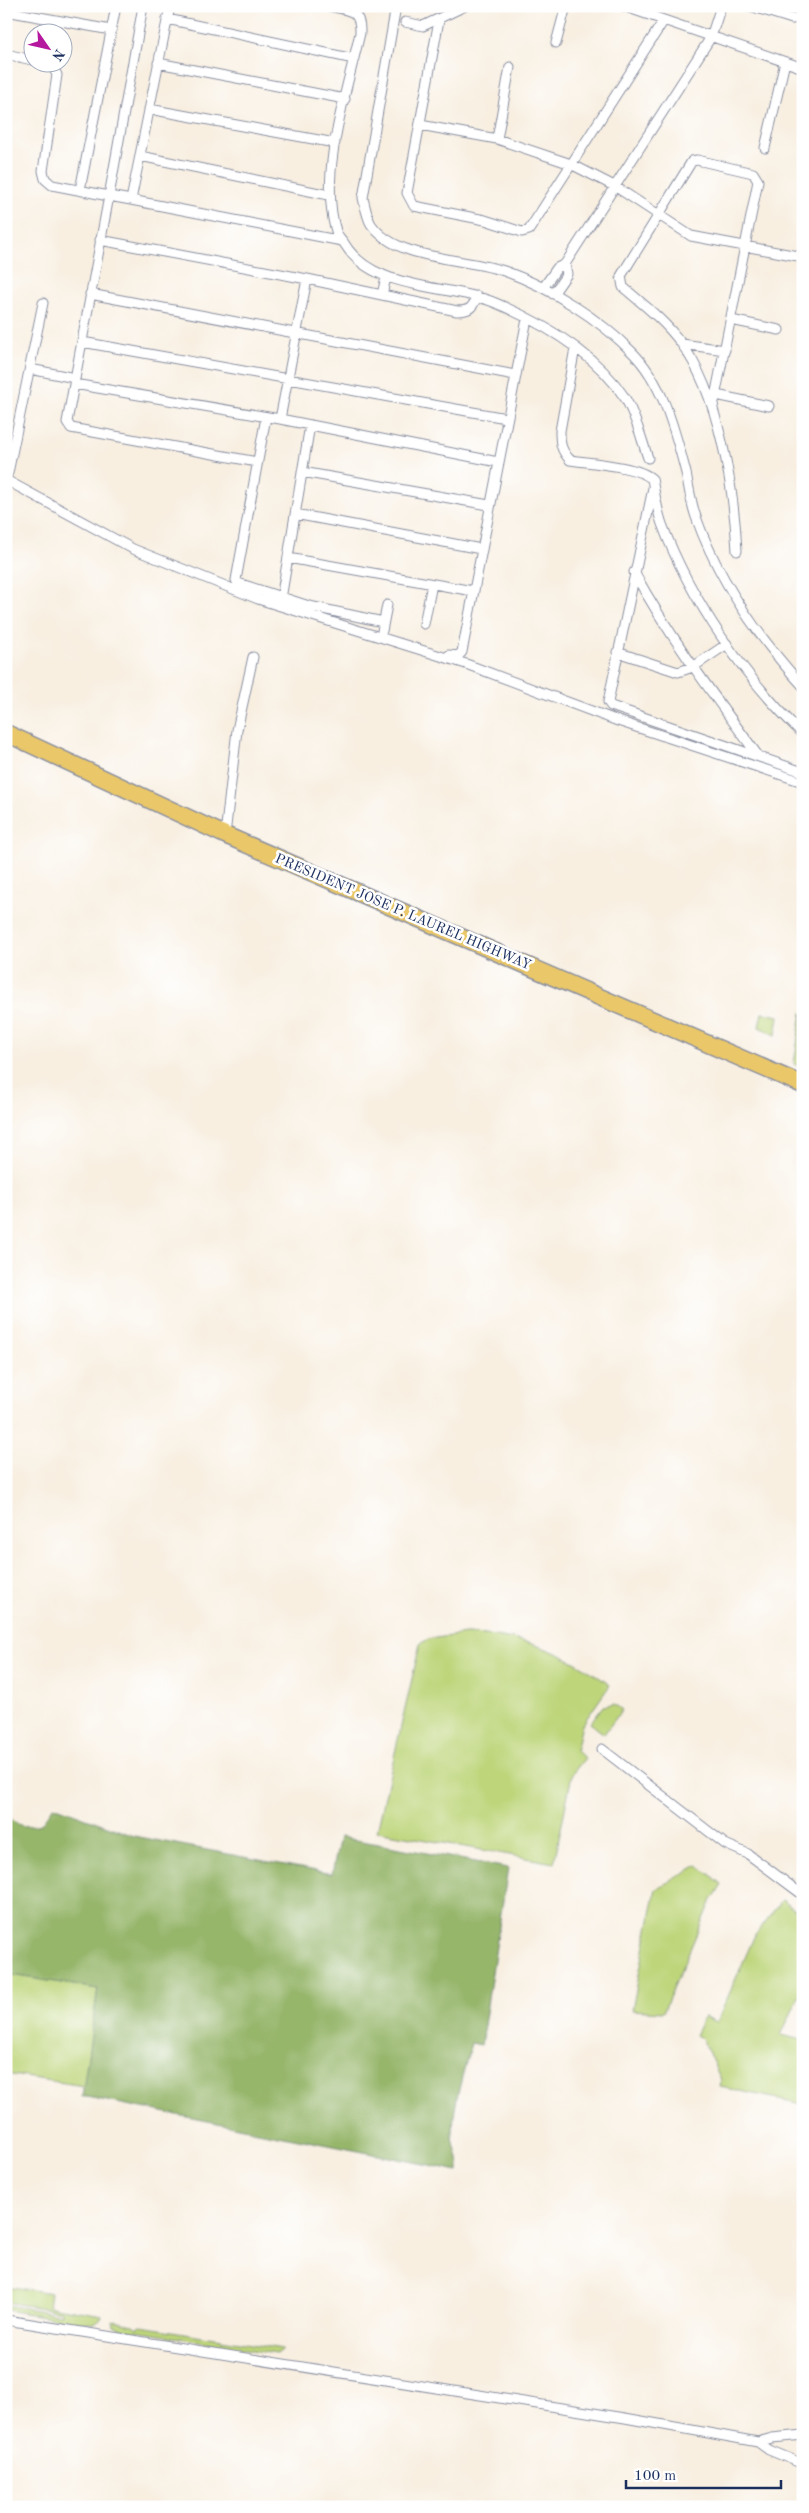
<svg xmlns="http://www.w3.org/2000/svg" width="809" height="2513" font-family="'Old Standard TT',serif">
<style>
.green{fill:#bed57a;stroke:#6c826c}
.forest{fill:#96b66a;stroke:#587264}
.lines{fill:none;stroke-linecap:round;stroke-linejoin:round}
.street-casing{stroke:#8a8fa0;stroke-width:11}
.highway-casing{stroke:#8a8fa0;stroke-width:19}
.street{stroke:#fff;stroke-width:9}
.highway{stroke:#eac769;stroke-width:16}
.labels{text-anchor:middle;dominant-baseline:central;stroke-width:5;stroke-linejoin:round;paint-order:stroke}
.street-label{font-size:14px;fill:#1b2f5e;stroke:#fff}
</style>
<rect width="100%" height="100%" fill="#fff"/>
<filter id="ink" filterUnits="userSpaceOnUse"><feTurbulence type="fractalNoise" baseFrequency=".02" numOctaves="2"/><feDisplacementMap in="SourceGraphic" scale="10" xChannelSelector="R" yChannelSelector="G"/><feConvolveMatrix kernelMatrix="1 2 1 2 8 2 1 2 1" color-interpolation-filters="sRGB"/></filter>
<filter id="wash" filterUnits="userSpaceOnUse"><feTurbulence type="fractalNoise" baseFrequency=".0096" numOctaves="4" result="noise"/><feDisplacementMap in="SourceGraphic" scale="20" xChannelSelector="R" yChannelSelector="G"/><feGaussianBlur stdDeviation="1.12" result="paint"/><feColorMatrix in="noise" values="0 0 0 0 0 0 0 0 0 0 0 0 0 0 0 0 0 1.4 0 .05"/><feComposite in="paint" operator="in"/></filter>
<g filter="url(#wash)">
<rect width="100%" height="100%" fill="#f8efe1"/>
<!-- green -->
<path class="green" d="M762 1013 779 1016 776 1035 759 1027Z
M802 1013H803V1068L794 1064Z
M466 1634C522 1635 566 1652 610 1685L582 1725 576 1751 585 1758 572 1774 554 1863 377 1831 420 1644 428 1639Z
M614 1704 622 1710 604 1734 590 1723 603 1706Z
M698 1865 722 1884 709 1905 663 2012 632 2010 656 1889Z
M782 1900 803 1916V1988L781 2035 803 2040V2104L720 2087 721 2080 702 2038 695 2035 704 2017 717 2022 754 1937Z
M6 1974 98 1989 84 2086 6 2074Z
M6 2286 51 2293 49 2306 102 2315 101 2319 95 2324 6 2310V2305L61 2314V2311L6 2302Z
M113 2321 134 2325 138 2328 141 2326 282 2349 276 2354 119 2328 114 2326Z"/>
<!-- forest -->
<path class="forest" d="M54 1806 134 1836 332 1874 340 1837 508 1868 481 2045 471 2043C464 2072 453 2103 453 2133 453 2146 460 2158 459 2171L82 2096 98 1989 6 1974V1813C16 1828 25 1827 41 1824Z"/>
</g>
<g filter="url(#ink)">
<g class="lines">
<!-- street casing -->
<g class="street-casing">
<path id="street" d="M143 6 109 196 131 200 170 6
M328 6C348 10 361 9 360 33 347 91 318 174 336 231 337 235 341 239 344 243 373 293 451 283 498 304 544 324 597 355 625 398 636 416 641 438 648 458
M396 6 363 198C365 206 367 217 371 224 397 262 467 257 507 272 549 287 599 319 631 351 663 382 675 431 686 473 689 488 691 503 696 517 718 579 759 638 803 686
M623 6 803 68
M750 6 792 19 801 18 803 15
M6 11 111 30
M167 19 354 59
M439 20 407 193 414 206 485 220 522 232 529 230 664 20
M405 22 423 26 465 6
M556 43 566 6
M6 54 32 60
M45 62 53 67 57 75 43 171 45 179 52 185 109 196 67 422 71 428 257 462
M158 63 345 99
M149 109 335 143
M420 125 497 139 571 164 616 187 691 236 803 257
M497 139 510 67
M765 148 785 62
M140 156 329 195
M80 190 116 6
M131 200 342 241
M100 240 307 279 457 311C469 311 473 308 477 296
M543 288 557 268 565 264 711 37 721 6
M90 294 515 375
M553 294 567 274 565 264
M382 295 386 277
M731 320 779 330
M82 342 506 418
M682 344 725 350
M575 348 560 431C560 444 561 450 570 460 590 463 638 466 652 479 655 494 657 510 662 524 690 599 745 679 803 734
M30 369 75 378
M74 384 280 419 498 462
M716 395 769 406
M713 407 758 181 753 173 697 160 692 161 621 276 623 287C644 305 665 321 681 343 719 393 734 489 737 551
M266 417 236 580 238 583 309 606 383 622
M280 419 307 279
M302 472 489 505
M8 473 43 303
M6 480 133 549 258 599 466 664 618 721 803 782
M653 488 608 702 611 706 803 772
M295 514 481 549
M288 558 473 591
M634 572C670 638 715 697 759 757
M281 599 310 425
M424 624 432 584
M382 631 387 605
M617 652 678 672 693 667 727 644
M449 655 458 656 462 652 527 319
M225 835 237 730 253 657
M602 1749 725 1844 748 1854 803 1895
M6 2320 625 2418 758 2442 769 2450 803 2464
M758 2442 772 2438 803 2435"/>
</g>
<!-- highway casing -->
<g class="highway-casing">
<path id="highway" d="M6 733 225 835 803 1085"/>
</g>
<!-- street -->
<use href="#street" class="street"/>
<!-- highway -->
<use href="#highway" class="highway"/>
</g>
</g>
<g class="labels">
<!-- street labels -->
<g class="street-label">
<text transform="translate(403 912) rotate(23)">PRESIDENT JOSE P. LAUREL HIGHWAY</text>
</g>
</g>
<!-- margin -->
<rect width="809" height="2513" fill="none" stroke="#fff" stroke-width="25"/>
<!-- north arrow -->
<g transform="translate(48 48) rotate(124)"><circle r="24" fill="#ffffff" stroke="#a4acbf"/>
<path d="M0-4L9 19L0 12L-9 19Z" fill="#b5179e"/>
<text y="-8" font-size="14" font-weight="bold" text-anchor="middle" fill="#1b2f5e">N</text>
</g>
<!-- scale -->
<path d="M626 2480v8h155v-8" fill="none" stroke="#1b2f5e" stroke-width="2.5"/>
<text x="634" y="2480" font-size="15" fill="#1b2f5e" stroke="#ffffff" stroke-width="4" paint-order="stroke">100 m</text>
</svg>
